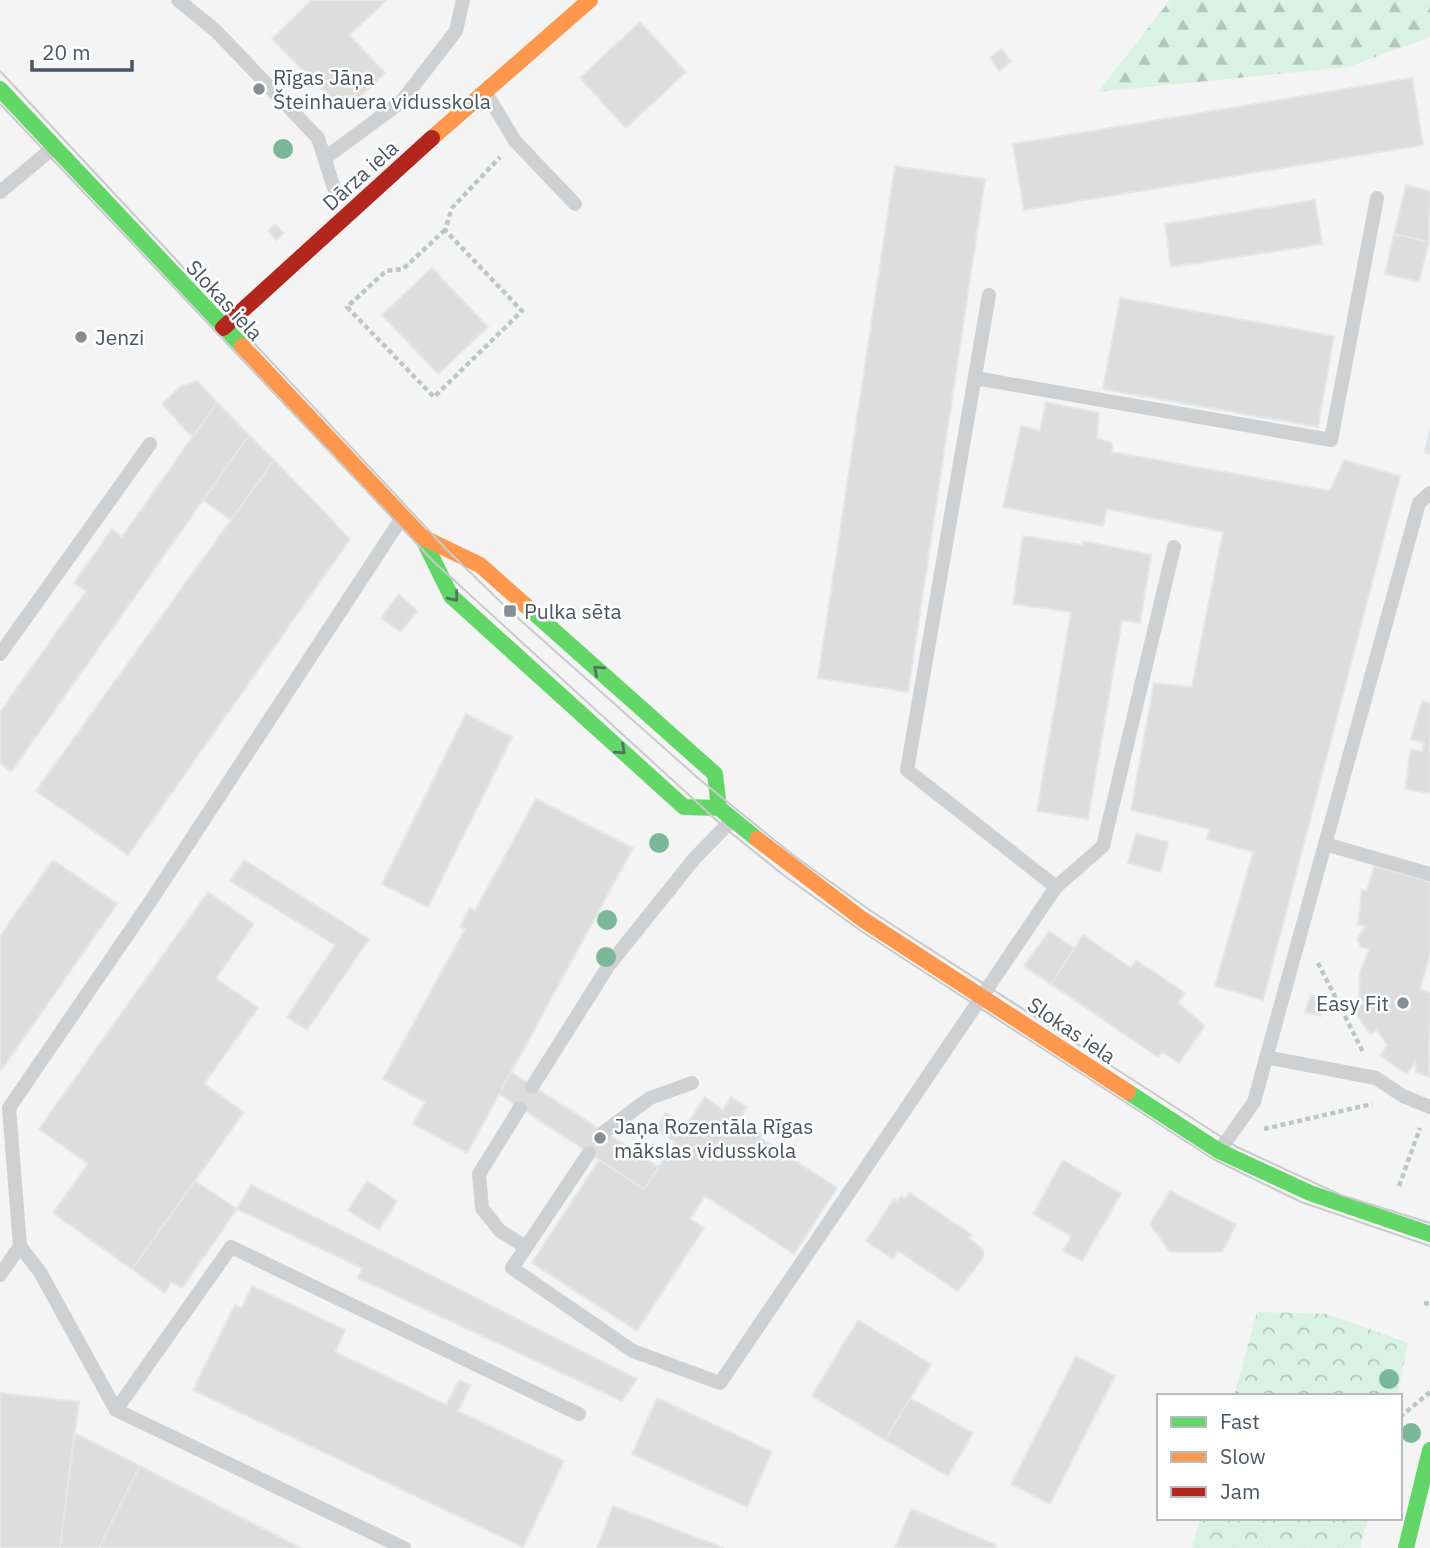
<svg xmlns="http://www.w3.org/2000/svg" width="1430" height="1548" font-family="'IBM Plex Sans',sans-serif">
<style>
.forest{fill:url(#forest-firs)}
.park{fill:url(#park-crowns)}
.building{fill:#ddddde;stroke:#e5e6e7;stroke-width:2}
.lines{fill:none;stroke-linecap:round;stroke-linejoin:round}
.path{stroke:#bcc7c4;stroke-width:4.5;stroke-dasharray:5 3.5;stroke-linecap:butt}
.lane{stroke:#ced0d2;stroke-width:14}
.fast{stroke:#63d668;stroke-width:16}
.slow{stroke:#ff974d;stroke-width:16}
.jam{stroke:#b3261e;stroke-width:16}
.tram{stroke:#c9cacc;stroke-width:2}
.tree{fill:#7ab899}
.oneway{stroke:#507663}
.poi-dot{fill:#868d94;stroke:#fff;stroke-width:2.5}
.labels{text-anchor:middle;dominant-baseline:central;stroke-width:5;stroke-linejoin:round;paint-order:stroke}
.poi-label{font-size:21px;fill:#4a5661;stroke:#fff;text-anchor:start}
.street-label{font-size:21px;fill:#4a5661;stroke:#fff}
</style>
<defs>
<pattern id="forest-firs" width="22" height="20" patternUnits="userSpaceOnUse" patternTransform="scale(1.75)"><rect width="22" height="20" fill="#d9f2e3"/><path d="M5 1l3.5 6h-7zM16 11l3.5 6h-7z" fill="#b2c7bb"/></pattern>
<pattern id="park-crowns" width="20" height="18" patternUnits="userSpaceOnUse" patternTransform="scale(1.75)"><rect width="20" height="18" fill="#d9f2e3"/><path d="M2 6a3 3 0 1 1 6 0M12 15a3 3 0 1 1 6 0" fill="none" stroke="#b2c7bb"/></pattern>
</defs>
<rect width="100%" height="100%" fill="#f4f4f4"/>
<!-- forest -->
<path class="forest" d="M1170 0H1430V37L1348 67 1098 92Z"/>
<!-- park -->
<path class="park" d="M1257 1312 1327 1314 1408 1343 1397 1396H1234Z
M1200 1518H1368L1360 1548H1192Z"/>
<!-- building -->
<path class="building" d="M312 0H387L349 35 385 73 344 112 272 39Z
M640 22 686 72 626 128 580 78Z
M1002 49 1011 62 999 71 990 57Z
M1412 78 1423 145 1024 210 1013 144Z
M895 166 985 179 908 692 818 678Z
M1406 185 1430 191 1429 242 1394 234Z
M1315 200 1322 244 1171 267 1165 224Z
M275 224 284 233 276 240 268 231Z
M1394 234 1429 242 1419 282 1385 274Z
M432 268 488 327 438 374 382 315Z
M1120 298 1334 336 1318 427 1103 389Z
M197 381 217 402 193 438 162 404 181 386Z
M217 402 249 435 11 772 0 763V712L86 591 74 583 112 529 122 537Z
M1046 402 1099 413 1097 438 1112 443V452L1330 491 1344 460 1400 476 1263 1000 1215 986 1253 852 1207 839 1209 829 1131 810 1154 683 1192 687 1223 532 1107 509 1103 526 1003 507 1021 426 1040 431Z
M1430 428V454L1425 453Z
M249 435 274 460 231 520 203 500Z
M274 460 350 539 128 855 36 791Z
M1023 536 1082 545 1083 541 1151 555 1140 623 1122 620 1088 819 1037 811 1071 612 1013 604Z
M399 594 417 611 401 632 381 618Z
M1422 701 1430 704V793L1405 789 1411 749 1422 752 1424 743 1411 739Z
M466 714 512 737 428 907 382 884Z
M536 799 633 848 467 1153 413 1124 425 1102 383 1079 465 929 460 927 470 908 475 911Z
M1136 834 1168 842 1161 872 1128 863Z
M53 860 117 904 0 1072V936Z
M244 860 369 939 307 1030 287 1017 335 945 230 881Z
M1374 866 1430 882V954L1420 989 1430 993 1429 1077 1416 1072 1415 1062 1407 1074 1380 1056 1387 1045 1377 1030 1370 1034 1354 1010 1365 1002 1359 1000 1360 972 1369 949 1361 947 1357 939 1366 926 1358 924 1362 890 1367 891Z
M208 892 254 924 216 978 258 1008 204 1084 244 1112 132 1269 53 1213 88 1164 39 1129Z
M1049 931 1074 948 1051 984 1024 966Z
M1083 935 1131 968 1136 960 1185 993 1178 1003 1205 1026 1179 1063 1162 1052 1158 1057 1051 984Z
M1311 995 1326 1000 1321 1016 1305 1012Z
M511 1072 659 1167 644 1189 499 1094Z
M705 1097 723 1110 731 1097 747 1107 739 1119 762 1134 760 1138 837 1188 794 1254 705 1196 690 1219 704 1228 637 1331 532 1263 599 1160 644 1189 675 1142 656 1129 666 1113 686 1126Z
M1063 1160 1121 1194 1082 1261 1063 1251 1071 1236 1033 1214Z
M195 1181 237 1209 182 1288 171 1282 165 1293 132 1269Z
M367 1181 397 1201 379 1230 348 1210Z
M251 1185 637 1379 622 1401 358 1278 362 1268 237 1209Z
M1170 1191 1236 1224 1222 1252H1170L1150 1224Z
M910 1193 972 1235 969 1238 983 1250V1258L958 1291 898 1251 893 1259 866 1241 894 1199 897 1201 901 1196 905 1199Z
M252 1286 345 1330 335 1352 446 1405 459 1380 471 1385 458 1411 564 1461 523 1547 193 1390 235 1305 242 1308Z
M858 1320 931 1364 885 1440 812 1396Z
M1076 1356 1115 1376 1050 1504 1011 1484Z
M0 1393 79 1402 60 1548H0Z
M657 1398 772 1452 747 1507 632 1454Z
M910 1398 973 1433 948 1476 885 1440Z
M74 1433 140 1466 99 1548H60Z
M140 1466 301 1548H99Z
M613 1506 724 1548H597Z
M911 1509 996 1545 995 1548H895Z"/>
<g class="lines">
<!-- path -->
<path class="path" d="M445 230 403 269 386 271 347 307 434 397 522 311 445 230 452 208 500 157
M1318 963 1363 1052
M1264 1129 1372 1104
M1399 1186 1420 1128
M1424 1303 1430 1304
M1400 1417 1430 1392"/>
<!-- lane -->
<path class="lane" d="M178 0 216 31 318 138 334 188
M486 93 515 141 575 204
M325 158 401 102 456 31 463 0
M0 192 53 148
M989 295 907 770 1056 887
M975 378 1331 440 1377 198
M401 519 152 899 9 1108 20 1246 40 1272 116 1410 404 1548
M0 654 150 444
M1325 844 1430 874
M1266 1057 1376 1078 1403 1096 1430 1107
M532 1087 609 965 694 859 731 821
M520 1108 479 1174 482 1208 500 1231 526 1247
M604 1132 650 1098 692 1083
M1220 1150 1254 1102 1419 503 1430 493
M589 1153 512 1268 633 1351 720 1383 1056 887 1103 846 1174 547
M0 1275 20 1246
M116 1410 231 1247 579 1414"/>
<!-- fast -->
<path class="fast" d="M0 89 242 346
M422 537 451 596 684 807 719 808
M524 604 715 774 719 808 757 839
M1128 1092 1219 1151 1310 1193 1430 1234
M1406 1548 1430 1450"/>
<!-- slow -->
<path class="slow" d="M432 138 590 0
M242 346 422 537 480 565 524 604
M757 839 862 919 1128 1092"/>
<!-- jam -->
<path class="jam" d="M223 328 432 138"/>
<!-- tram -->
<path class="tram" d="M0 71 448 551 510 611 699 779 793 855 871 911 1237 1147 1341 1195 1430 1223
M0 104 434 562 725 828 782 874 861 931 1213 1159 1301 1202 1430 1246"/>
</g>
<!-- trees -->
<g class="tree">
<circle cx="283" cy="149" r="10"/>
<circle cx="659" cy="843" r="10"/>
<circle cx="607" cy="920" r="10"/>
<circle cx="606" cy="957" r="10"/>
<circle cx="1389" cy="1379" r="10"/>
<circle cx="1411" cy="1433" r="10"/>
</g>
<!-- one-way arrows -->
<defs><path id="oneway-chevron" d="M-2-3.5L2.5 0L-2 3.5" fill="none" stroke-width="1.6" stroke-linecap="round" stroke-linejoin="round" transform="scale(1.75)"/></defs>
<g class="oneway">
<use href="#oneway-chevron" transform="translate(454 597) rotate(51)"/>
<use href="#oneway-chevron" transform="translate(598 670) rotate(-138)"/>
<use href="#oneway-chevron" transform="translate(621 750) rotate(42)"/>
</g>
<!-- markers -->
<g class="poi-dot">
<circle cx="259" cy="89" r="7"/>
<circle cx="81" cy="337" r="7"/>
<rect x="503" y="604" width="14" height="14" rx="3.5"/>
<circle cx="1403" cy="1003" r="7"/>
<circle cx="600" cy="1138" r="7"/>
</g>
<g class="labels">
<!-- poi labels -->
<g class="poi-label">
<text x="273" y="77">Rīgas Jāņa<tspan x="273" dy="24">Šteinhauera vidusskola</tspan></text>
<text x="95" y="337">Jenzi</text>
<text x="524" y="611">Pulka sēta</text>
<text x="1389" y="1003" text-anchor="end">Easy Fit</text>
<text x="614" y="1126">Jaņa Rozentāla Rīgas<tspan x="614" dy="24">mākslas vidusskola</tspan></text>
</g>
<!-- street labels -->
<g class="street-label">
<text transform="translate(360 175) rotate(-42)">Dārza iela</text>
<text transform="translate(225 300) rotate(47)">Slokas iela</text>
<text transform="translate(1072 1030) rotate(34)">Slokas iela</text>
</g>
</g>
<!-- legend -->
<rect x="1157" y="1394" width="245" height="126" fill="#ffffff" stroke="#b7bbc0" stroke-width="2"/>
<rect x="1171" y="1417" width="35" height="10" fill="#63d668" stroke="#b7bbc0" stroke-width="2"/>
<text x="1220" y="1429" font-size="21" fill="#4a5661">Fast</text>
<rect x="1171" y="1452" width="35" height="10" fill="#ff974d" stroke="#b7bbc0" stroke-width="2"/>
<text x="1220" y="1464" font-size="21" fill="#4a5661">Slow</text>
<rect x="1171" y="1487" width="35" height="10" fill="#b3261e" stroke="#b7bbc0" stroke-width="2"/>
<text x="1220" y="1499" font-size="21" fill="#4a5661">Jam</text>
<!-- scale -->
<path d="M32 60v10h100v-10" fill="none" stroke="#4a5661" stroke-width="3.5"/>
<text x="42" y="60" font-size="21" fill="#4a5661" stroke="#ffffff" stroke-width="5" paint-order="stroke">20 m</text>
</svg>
